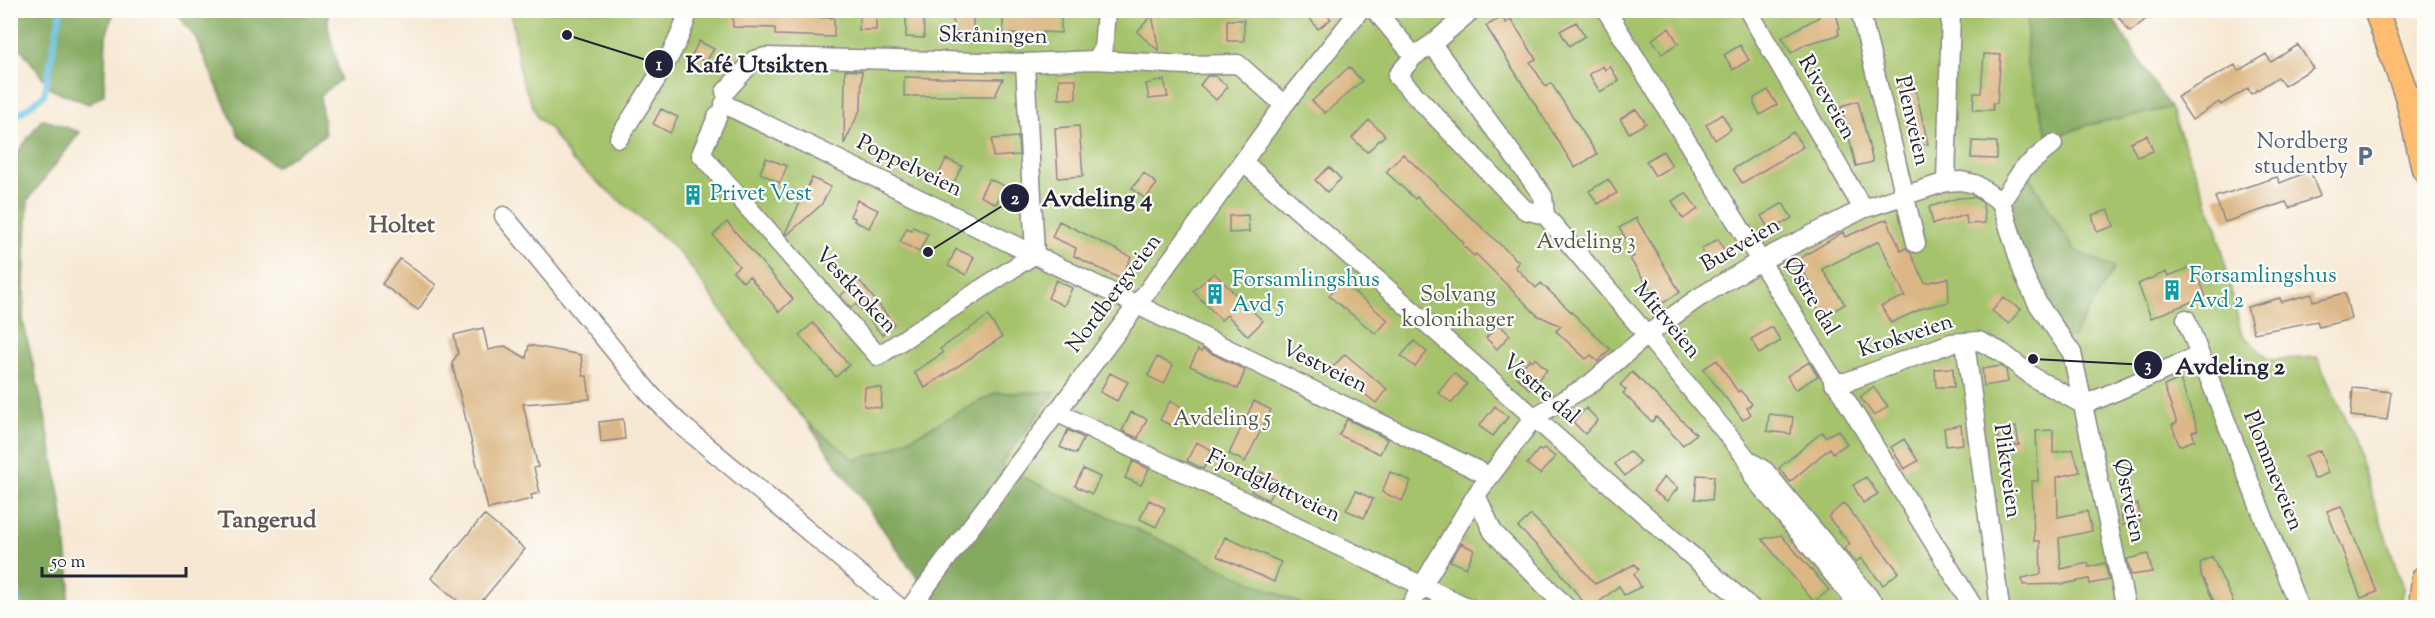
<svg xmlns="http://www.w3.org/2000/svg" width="2435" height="618" font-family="'Sorts Mill Goudy',serif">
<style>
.green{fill:#a4c36b;stroke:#637253;stroke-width:1.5}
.forest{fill:#83a95f;stroke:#52664d;stroke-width:1.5}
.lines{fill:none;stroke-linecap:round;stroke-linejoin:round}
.stream{stroke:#68c4e5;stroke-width:6}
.building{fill:#dcb785}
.minor-casing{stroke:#8c8587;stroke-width:21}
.major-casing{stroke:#8c8587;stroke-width:27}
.minor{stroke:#fff;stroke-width:18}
.major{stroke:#fdbc6f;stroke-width:24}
.labels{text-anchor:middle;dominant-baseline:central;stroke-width:4.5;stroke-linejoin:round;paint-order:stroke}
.street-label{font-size:22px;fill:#22223b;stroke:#fdfcf7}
.service-label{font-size:22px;fill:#4e5e75;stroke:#fdfcf7;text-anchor:end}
.culture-label{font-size:22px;fill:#0d838f;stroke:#fdfcf7;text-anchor:start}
.park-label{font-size:22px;fill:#505a4c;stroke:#fdfcf7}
.neighbourhood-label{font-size:24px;font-weight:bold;fill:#635655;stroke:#fdfcf7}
.leader{fill:none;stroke:#22223b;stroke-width:2}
.callout-dot{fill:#22223b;stroke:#fdfcf7;stroke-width:2}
.mark-label{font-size:18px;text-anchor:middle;font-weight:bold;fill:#fff}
.callout-label{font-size:24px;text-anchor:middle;font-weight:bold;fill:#22223b;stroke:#fdfcf7;stroke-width:4.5;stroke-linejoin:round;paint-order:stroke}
</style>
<rect width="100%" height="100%" fill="#fdfcf7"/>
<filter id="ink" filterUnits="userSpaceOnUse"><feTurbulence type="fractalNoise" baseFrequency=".0167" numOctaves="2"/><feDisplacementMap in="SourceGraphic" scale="12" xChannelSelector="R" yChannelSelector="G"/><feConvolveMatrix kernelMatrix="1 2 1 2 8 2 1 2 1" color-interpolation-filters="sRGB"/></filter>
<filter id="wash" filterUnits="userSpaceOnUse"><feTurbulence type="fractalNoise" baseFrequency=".008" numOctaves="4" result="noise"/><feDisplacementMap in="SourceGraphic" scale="24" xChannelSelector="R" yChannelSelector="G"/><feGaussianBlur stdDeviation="1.35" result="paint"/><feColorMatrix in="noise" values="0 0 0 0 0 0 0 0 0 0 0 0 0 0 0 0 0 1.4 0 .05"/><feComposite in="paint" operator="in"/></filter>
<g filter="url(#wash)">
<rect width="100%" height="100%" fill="#f7e8d3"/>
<!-- green -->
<path class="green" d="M511 11H2093L2170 108 2217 228 2241 333 2269 360 2317 357 2349 427 2403 588 2400 607H1304L841 470 807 422 773 383 688 263 668 241 572 161 550 129 538 118 521 78Z"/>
<!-- forest -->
<path class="forest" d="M20 11H114L106 36 104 94 89 104 52 90 16 42Z
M175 11H328V27L341 80 320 96 325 135 275 167 239 136 195 37Z
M2028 11H2108L2170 108 2087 125 2049 140 2026 63Z
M42 119 80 132 28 200 25 257 23 321 45 415 61 500 70 584 66 607H12L11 162Z
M2026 172 2075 251 2114 268 2073 337 2063 336 2040 301 2003 203Z
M1055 392 1000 464 1011 472 1307 607H938L807 422 855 460 890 449 995 393Z"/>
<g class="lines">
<!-- stream -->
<path class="stream" d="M10 104 13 117
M10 121 44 95 61 10
M10 564 19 608"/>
</g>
<g id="blocks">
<!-- building -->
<path class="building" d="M732 10H786L785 16 834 18V37L775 35V28L733 27Z
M1303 10H1324L1331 19 1318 29Z
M1835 10 1840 28 1838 29 1839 35 1806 44 1791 53 1782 37 1819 17 1818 15Z
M2113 10H2157L2130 32Z
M860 13 876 14V30H859Z
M953 14H968V17L973 18V42H958V32H953Z
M1043 14H1061V33L1043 32V35L1003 34V17L1043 16Z
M906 15H923L924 38 906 37Z
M1152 15 1159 51 1137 32Z
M1502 17 1506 23 1511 19 1536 59 1530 62 1546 87 1551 83 1597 154 1575 168 1486 26Z
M1227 20H1244V41H1227Z
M1576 22 1585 36 1569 46 1560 31Z
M1669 28 1678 43 1662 54 1652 39Z
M699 41 714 49 706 62 692 55Z
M1740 45 1749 60 1733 70 1724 55Z
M2298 45 2313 68 2284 86 2278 77 2251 94 2248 88 2221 105 2219 102 2192 120 2177 97 2235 65 2238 71 2266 54 2271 62Z
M1984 54 2001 55 1997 103H1993V110H1973L1974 93H1981Z
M1603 66 1605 70 1610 66 1619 81 1600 92 1589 74Z
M1349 67 1362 81 1325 113 1312 101Z
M845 70 862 71 861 108 844 144Z
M1207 76H1215L1228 87 1216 100 1200 85Z
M904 77 941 78 1003 79 995 96H904Z
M1059 79H1076V99H1059Z
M1164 80 1168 97 1149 99 1146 84Z
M1914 82 1928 144 1912 147 1897 86Z
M1768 90 1777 105 1760 115 1754 104V98Z
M1858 101 1873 162 1856 166 1841 106Z
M661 109 678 117 670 133 653 124Z
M1636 109 1646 123 1629 133 1620 119Z
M1722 114 1731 129 1715 140 1706 125Z
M1369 120 1385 135 1367 152 1352 138Z
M1079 126 1083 176 1058 178 1055 128Z
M1793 132 1803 147 1742 183 1733 169Z
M2147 135 2153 151 2137 157 2130 142Z
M1018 137 1019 155 993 157 992 139Z
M1972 141 1997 142V159L1971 158Z
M1663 151 1672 166 1655 176 1646 161Z
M1403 154 1519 262 1515 267 1536 288 1541 283 1610 349 1598 362 1591 355 1586 359 1556 331 1561 326 1537 315 1476 254 1474 256 1462 245 1464 243 1417 197 1415 199 1386 172Z
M766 158 787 166 780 183 760 173Z
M946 159 962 166 952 187 936 180Z
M1329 167 1341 179 1327 192 1315 180Z
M2310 171 2320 196 2289 208 2286 202 2225 222 2215 197 2277 177 2280 183Z
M1144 173 1157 184 1145 199 1132 188Z
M812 178 831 187 821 205 787 235 785 233Z
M989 179 1005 186 996 204 980 196Z
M1608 179 1617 193 1598 204 1589 191Z
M1686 193 1698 209 1683 219 1672 201Z
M1974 197 1983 203 1985 223 1967 224 1966 215 1933 224 1929 207 1958 198Z
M857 200 878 210 869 228 854 221 855 218 850 216Z
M1783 203 1792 218 1770 231 1761 216Z
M2109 210 2114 226 2097 232 2092 215Z
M1248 215 1249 232 1229 233V216Z
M1636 218 1680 292 1660 305 1630 259 1634 256 1632 253 1634 251 1619 228Z
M1887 219 1901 251 1906 248 1910 252 1925 283 1948 278 1949 302 1923 308 1891 323 1881 306 1905 296 1879 241 1822 269 1845 304 1824 317 1813 301 1819 298 1796 261 1843 232 1845 237Z
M1059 221 1131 257 1121 279 1074 256 1076 248 1052 237Z
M727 222 793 299 779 312 749 276 743 282 733 271 739 266 713 235Z
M913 227 928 234 919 252 900 242 907 228 912 230Z
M1718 239 1727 255 1710 265 1701 249Z
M956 249 974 257 966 275 948 266Z
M400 259 436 285 418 310 382 284Z
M2194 266 2206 296 2151 318 2138 284 2166 272 2168 276Z
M1214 273 1263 321 1248 336 1227 315 1221 320 1193 291Z
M859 280 894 324 882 335 856 304 851 308 840 296Z
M1056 280 1072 288 1064 306 1048 298Z
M1341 281 1388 320 1376 334 1329 296Z
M2345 293 2351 319 2319 327 2317 321 2254 333 2247 307 2280 298 2281 302 2312 294 2313 301Z
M2003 298 2021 309 2009 324 1992 311Z
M988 316 1002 337 925 388 914 372 943 353 940 349Z
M813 323 849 365 836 377 799 335Z
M1499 324 1510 335 1497 349 1486 338Z
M1772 327 1781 341 1759 354 1751 339Z
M483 328 488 350 505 346 526 358 529 345 581 355 583 376H587L590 399 523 404 538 467 534 468 540 493 531 495 532 499 488 509 452 363 458 353 454 335Z
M1414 341 1427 352 1415 367 1401 356Z
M1203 349 1245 370 1238 389 1190 366 1198 350 1201 352Z
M1345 354 1387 389 1376 403 1346 379 1344 382 1330 370Z
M1157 357 1173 365 1164 384 1148 376Z
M1535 358 1547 370 1529 389 1517 377 1521 372 1519 370 1530 359 1532 361Z
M1717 360 1738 392 1740 390 1752 404 1747 408 1751 414 1743 420 1703 369Z
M1809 362 1818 376 1795 390 1787 376Z
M2001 366 2006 370 2008 382 1984 386 1982 369Z
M1953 368 1954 387H1936L1935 369Z
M1632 372 1696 434 1683 445 1656 417 1652 422 1623 393 1626 390 1620 385Z
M1110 373 1128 382 1117 401 1100 392Z
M1454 373 1467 384 1452 403 1438 393Z
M2180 379 2198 430 2192 432 2195 440 2179 446 2172 425 2177 423 2164 386Z
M865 387 882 388 881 408 864 406Z
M1873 387 1888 406 1874 416 1860 397Z
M2353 388 2391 392 2387 420 2351 416Z
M1170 401 1186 409 1176 428 1160 420Z
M1254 401 1271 410 1245 462 1229 454Z
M1495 406 1508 417 1493 436 1479 426Z
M1586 408 1598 420 1585 434 1573 422Z
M1131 412 1147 419 1138 438 1122 431Z
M1769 414 1793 417 1791 434 1767 431Z
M623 419 625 439 601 442 599 422Z
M1347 419 1387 439 1380 454 1339 435Z
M1961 425 1963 444 1946 446 1944 428Z
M2016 427 2019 445 2000 447 1997 430Z
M1068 430 1084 438 1076 454 1060 447Z
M1838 430 1847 444 1833 453 1830 448 1790 482 1779 468 1822 432 1825 437Z
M2053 430V453L2073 449 2080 472 2057 477 2058 517 2087 511 2092 531 2059 538 2061 569 2088 563 2089 567 2105 563 2109 580 2090 584 2089 579 2064 584 2023 585 2022 578 2041 574 2040 541H2034L2032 481H2038L2036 431Z
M1904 439 1918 461 1904 469 1891 447Z
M1196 442 1212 450 1203 469 1187 461Z
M1544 448 1555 457 1540 474 1527 464 1539 449 1541 451Z
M2320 450 2328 473 2314 479 2305 456Z
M1629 451 1640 462 1625 476 1615 464Z
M1133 461 1149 469 1141 485 1125 478Z
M1083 469 1100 477 1092 494 1075 486Z
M1261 472 1278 481 1268 500 1251 491Z
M1390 472 1411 481 1402 501 1382 492Z
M1697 475 1714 476 1712 500 1695 499Z
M1664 477 1678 488 1667 501 1653 491Z
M1866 477 1878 494 1863 503 1853 485Z
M1356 491 1373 499 1364 518 1346 510Z
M1149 500 1165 508 1156 527 1140 519Z
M1844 503 1899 572 1883 585 1861 558 1856 562 1844 549 1850 544 1828 517Z
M2138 504 2141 521 2123 525 2120 508Z
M2341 506 2377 592 2361 598 2327 511Z
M484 515 525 549 476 608H466L431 578Z
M1531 515 1570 554 1595 584 1635 564 1639 569 1634 574 1641 587 1624 595 1619 586 1592 608H1588L1550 559 1518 527Z
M1781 535 1829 590 1814 602 1762 539Z
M1225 537 1281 562 1274 582 1217 556Z
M1461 543 1474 550 1466 568 1450 561Z
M2148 554 2152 572 2131 575 2127 559Z
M2212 556 2222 578 2236 608H2217L2201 575 2200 563Z"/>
</g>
</g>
<g filter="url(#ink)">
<use href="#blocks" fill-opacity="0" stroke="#8c8587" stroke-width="1.5"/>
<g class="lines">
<!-- minor casing -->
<g class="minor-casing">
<path id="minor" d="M1375 10 1414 56 1432 44 1543 196 1545 215 1647 335 1748 460 1765 471 1878 608
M1606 10 1974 608
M1748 10 1863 209
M1860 10 1916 243
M1432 44 1472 10
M1414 56 1397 76 1525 210 1545 215
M1095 60 1186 65 1238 64 1284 105
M725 92 754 60 766 57 1025 63 1095 60 1103 51 1106 10
M724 104 1489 476
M718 115 701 154 878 356 1035 254 1025 63
M619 138C638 106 682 46 688 10
M1243 162 1751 608
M1946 182 1951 10
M2001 202 2023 169 2053 144
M504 216 650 394 678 422 900 608
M2186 319 2299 608
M1965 342 2000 608
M1833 382H1846L1951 343 1979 341 2001 352 2036 379 2084 405
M2084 405 2200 355
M1056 412 1469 608
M1748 460 1754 478 1861 608
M1476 495 1493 532 1567 608
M910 608 1197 225 1284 105 1360 10
M1409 608 1476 495 1534 417 1589 385 1647 335 1698 298 1760 261 1863 209 1946 182 1961 181 1975 184 2001 202 2024 275 2038 304 2072 353 2126 608"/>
</g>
<!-- major casing -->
<g class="major-casing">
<path id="major" d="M2376 10 2408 99 2424 169
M2421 608 2424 578"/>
</g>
<!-- minor -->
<use href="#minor" class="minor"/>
<!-- major -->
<use href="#major" class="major"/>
</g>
</g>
<!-- icons -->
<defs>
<g id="parking-bare" transform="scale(1.62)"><path d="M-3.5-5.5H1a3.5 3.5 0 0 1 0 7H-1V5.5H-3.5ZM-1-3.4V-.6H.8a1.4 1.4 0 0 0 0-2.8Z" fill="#5c6f8a" stroke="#fdfcf7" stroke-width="2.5" paint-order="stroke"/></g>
<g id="building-bare" transform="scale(1.62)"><path d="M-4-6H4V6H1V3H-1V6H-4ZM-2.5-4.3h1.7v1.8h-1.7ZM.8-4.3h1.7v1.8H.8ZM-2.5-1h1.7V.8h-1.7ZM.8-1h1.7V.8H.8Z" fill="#0f9aa8" stroke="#fdfcf7" stroke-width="2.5" paint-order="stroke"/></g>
</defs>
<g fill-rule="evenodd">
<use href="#parking-bare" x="2365" y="156"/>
<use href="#building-bare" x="693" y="195"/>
<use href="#building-bare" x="2172" y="290"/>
<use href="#building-bare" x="1215" y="294"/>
</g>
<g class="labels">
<!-- street labels -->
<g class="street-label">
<text transform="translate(993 37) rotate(1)">Skråningen</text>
<text transform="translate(1826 98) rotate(60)">Riveveien</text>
<text transform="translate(1911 121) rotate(77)">Plenveien</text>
<text transform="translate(909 167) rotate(26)">Poppelveien</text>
<text transform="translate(1741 246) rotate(-30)">Bueveien</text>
<text transform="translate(855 291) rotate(47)">Vestkroken</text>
<text transform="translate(1115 294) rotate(-53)">Nordbergveien</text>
<text transform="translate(1810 297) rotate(59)">Østre dal</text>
<text transform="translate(1666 321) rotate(50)">Mittveien</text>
<text transform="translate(1906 337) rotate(-18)">Krokveien</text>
<text transform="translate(1324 368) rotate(26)">Vestveien</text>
<text transform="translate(1540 390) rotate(41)">Vestre dal</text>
<text transform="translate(2006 471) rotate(82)">Pliktveien</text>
<text transform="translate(2272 471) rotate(68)">Plommeveien</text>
<text transform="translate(1273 487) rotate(25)">Fjordgløttveien</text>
<text transform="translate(2128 501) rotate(78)">Østveien</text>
</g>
<!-- service labels -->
<g class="service-label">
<text x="2348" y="143">Nordberg<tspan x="2348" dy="25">studentby</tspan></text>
</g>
<!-- culture labels -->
<g class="culture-label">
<text x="710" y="195">Privet Vest</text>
<text x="2189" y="277">Forsamlingshus<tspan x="2189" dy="25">Avd 2</tspan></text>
<text x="1232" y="281">Forsamlingshus<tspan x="1232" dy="25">Avd 5</tspan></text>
</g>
<!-- park labels -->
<g class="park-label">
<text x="1586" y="243">Avdeling 3</text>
<text x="1458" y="296">Solvang<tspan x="1458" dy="25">kolonihager</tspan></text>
<text x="1222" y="420">Avdeling 5</text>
</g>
<!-- neighbourhood labels -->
<g class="neighbourhood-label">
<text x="402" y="226">Holtet</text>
<text x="267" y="521">Tangerud</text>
</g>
</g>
<!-- callouts -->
<path class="leader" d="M567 35L659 64M928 252L1015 198M2033 359L2148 365"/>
<g class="callout-dot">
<circle cx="567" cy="35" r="6"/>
<circle cx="928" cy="252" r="6"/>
<circle cx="2033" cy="359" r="6"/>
<circle cx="659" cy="64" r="15"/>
<circle cx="1015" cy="198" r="15"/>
<circle cx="2148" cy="365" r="15"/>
</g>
<g class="mark-label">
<text x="659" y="70">1</text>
<text x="1015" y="204">2</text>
<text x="2148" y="371">3</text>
</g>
<g class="callout-label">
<text x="757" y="72">Kafé Utsikten</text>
<text x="1097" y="206">Avdeling 4</text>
<text x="2230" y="374">Avdeling 2</text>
</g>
<!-- margin -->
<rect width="2435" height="618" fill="none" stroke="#fdfcf7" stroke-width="36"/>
<!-- scale -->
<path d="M42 567v9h144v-9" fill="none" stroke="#22223b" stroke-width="3"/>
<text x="51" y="567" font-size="18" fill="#22223b" stroke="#fdfcf7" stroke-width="4.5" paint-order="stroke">50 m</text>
</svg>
